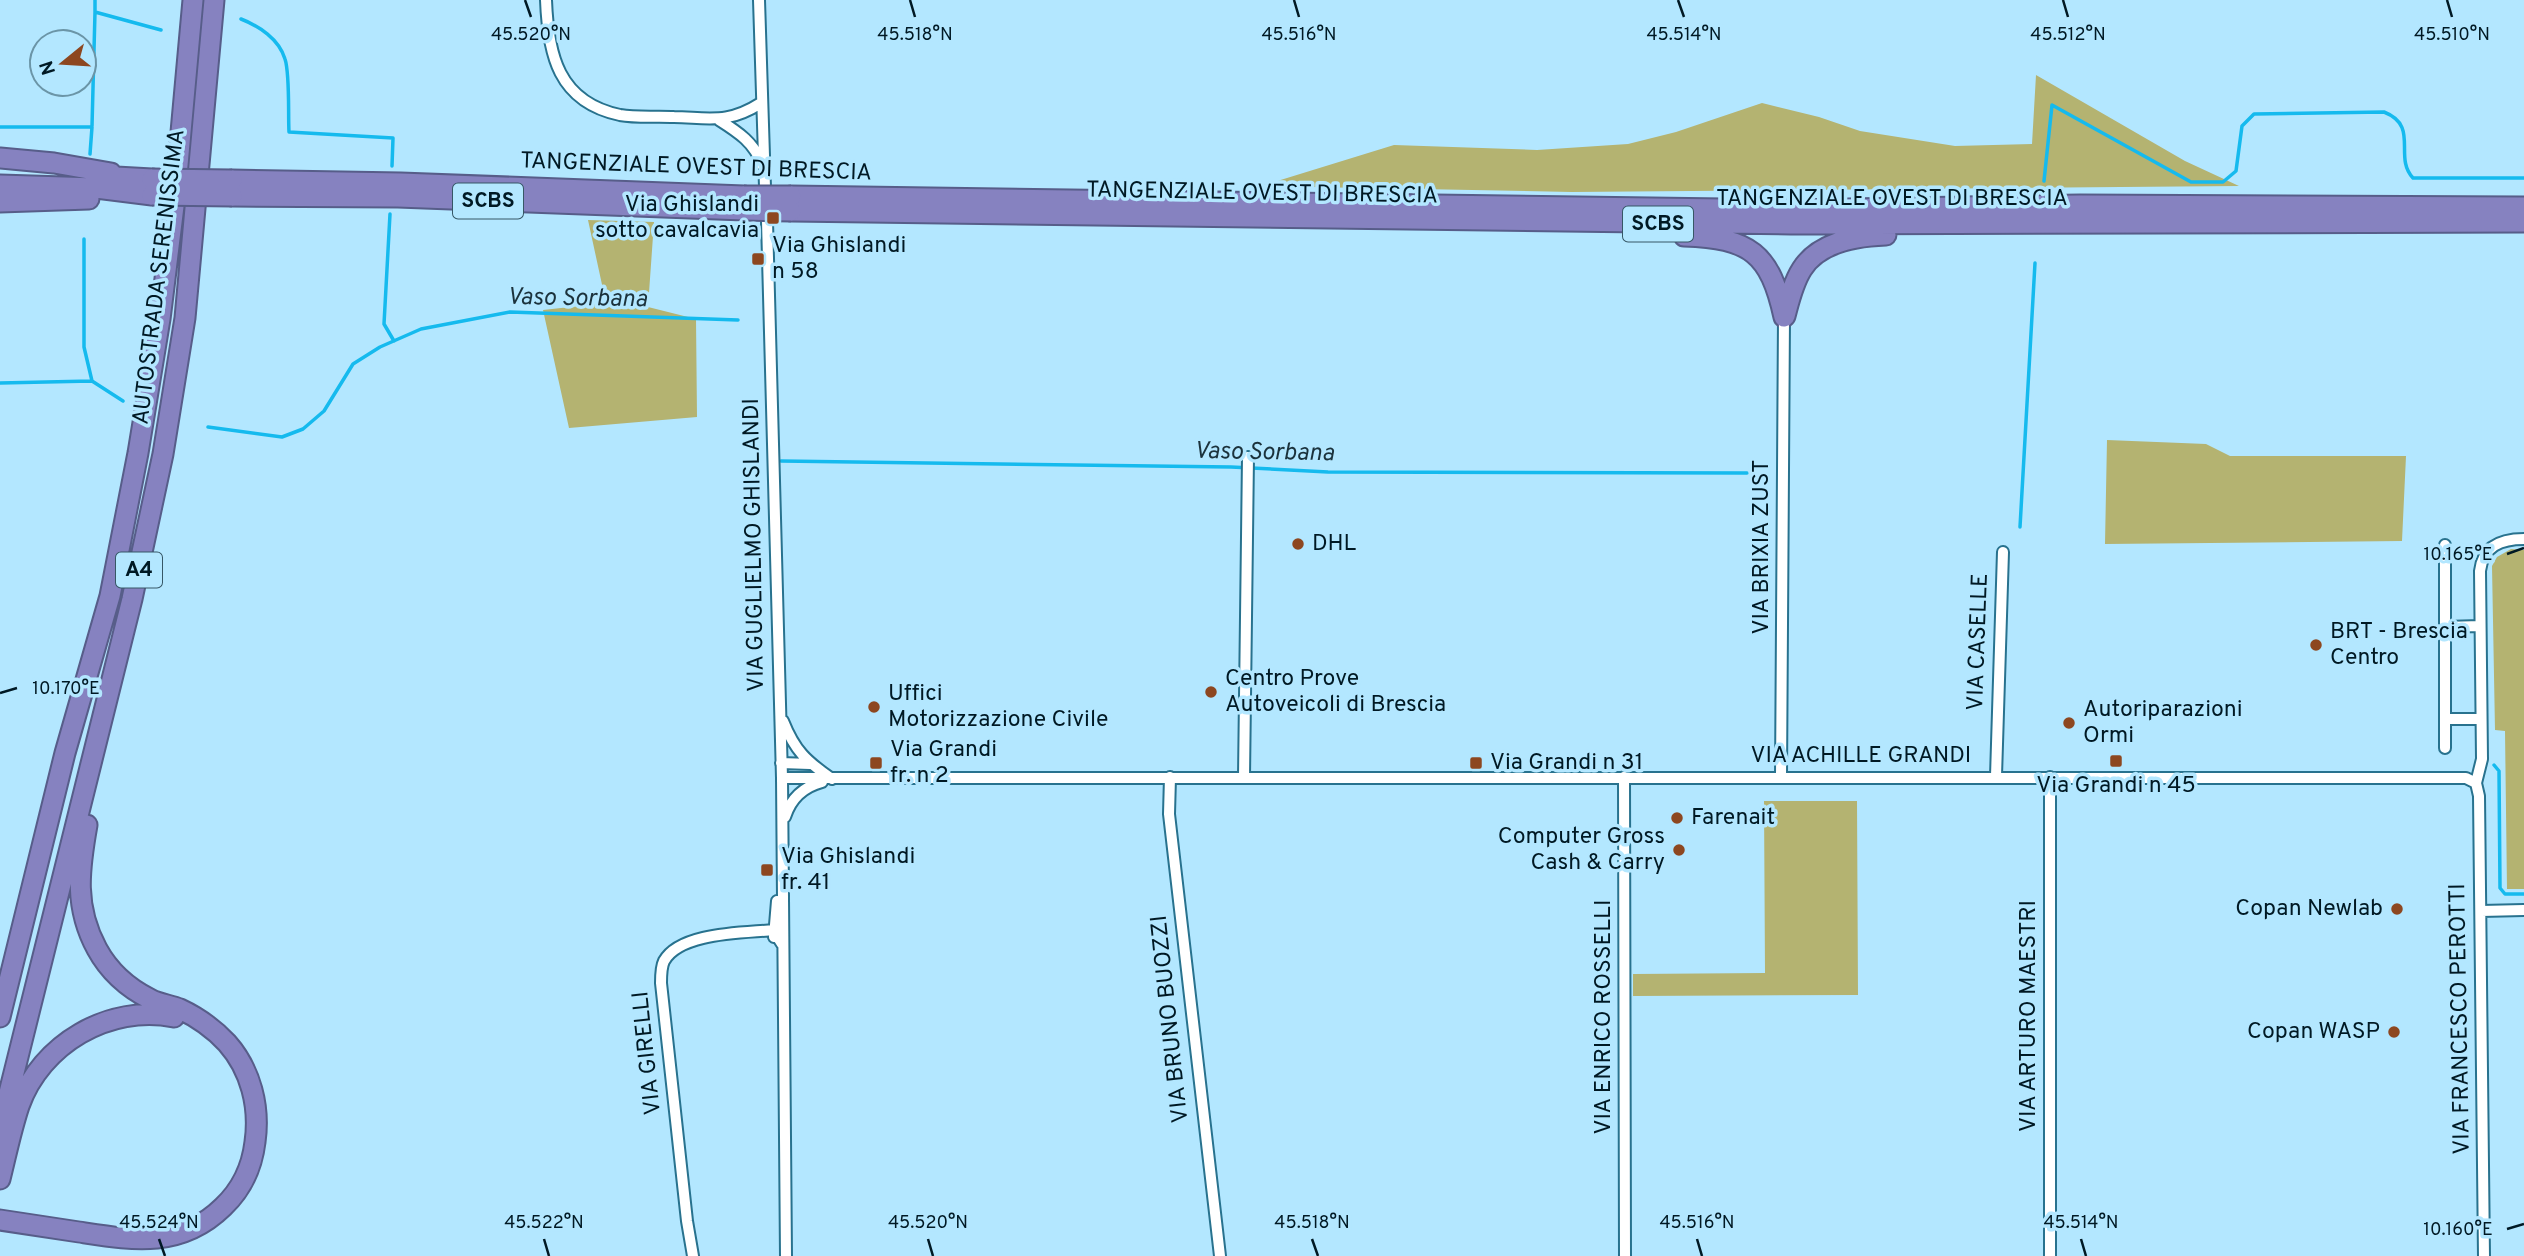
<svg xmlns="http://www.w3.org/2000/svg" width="2524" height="1256" font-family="Overpass,sans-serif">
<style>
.green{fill:#b4b371}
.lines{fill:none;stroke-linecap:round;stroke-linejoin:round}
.stream{stroke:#15baee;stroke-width:3.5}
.street-casing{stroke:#28728e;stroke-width:14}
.highway-casing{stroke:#575d89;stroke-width:23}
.street{stroke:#fff;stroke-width:10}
.highway{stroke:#8682c0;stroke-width:19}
.highway-bridge-casing{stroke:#575d89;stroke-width:23;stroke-linecap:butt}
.highway-bridge{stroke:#8682c0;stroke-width:19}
.ticks{fill:none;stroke:#001924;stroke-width:2.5}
.poi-dot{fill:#8d4720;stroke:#b3e7ff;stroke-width:2.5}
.labels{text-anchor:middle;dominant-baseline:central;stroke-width:7;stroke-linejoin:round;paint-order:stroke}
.shield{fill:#b3e7ff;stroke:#365766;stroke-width:2}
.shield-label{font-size:21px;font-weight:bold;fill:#001924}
.street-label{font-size:23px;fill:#001924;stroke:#b3e7ff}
.poi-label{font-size:23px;fill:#001924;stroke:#b3e7ff;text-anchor:start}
.water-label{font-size:24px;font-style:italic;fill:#1b323c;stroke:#b3e7ff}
.ticks-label{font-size:18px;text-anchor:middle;fill:#001924;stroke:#b3e7ff;stroke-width:7;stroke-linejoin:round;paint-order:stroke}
</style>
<rect width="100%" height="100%" fill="#b3e7ff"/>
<!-- green -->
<path class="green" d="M2036 75 2185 161 2239 186 1572 192 1261 186 1394 145 1537 150 1628 144 1676 132 1762 103 1819 117 1860 131 1955 146 2032 144Z
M588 220 654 222 648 307 696 319 697 417 569 428 543 310 606 303Z
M2107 440 2206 444 2230 456H2406L2402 541 2105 544Z
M2511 549 2524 550V889H2507L2505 731 2495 730 2492 566 2497 557Z
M1764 801H1857L1858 995 1633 996V974L1765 973Z"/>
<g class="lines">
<!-- stream -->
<path class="stream" d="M95 0V12L161 30
M241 19C259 26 279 39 285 59 290 74 288 115 289 132L393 138 392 166
M92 126 95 12
M0 127H92L90 154
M2044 181 2052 105 2191 182H2223L2236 171 2242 126 2254 114 2384 112C2420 126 2393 157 2413 178H2524
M390 214 384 324 394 341
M84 239V347L92 381
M0 383 92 381 123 401
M208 427 282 437 303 429 324 411 353 364 380 347 421 329 510 312 738 320
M781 461 1231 467 1328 472 1747 473
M2020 527 2035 263
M2494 765 2499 771 2500 888 2505 894H2524"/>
<!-- street casing -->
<g class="street-casing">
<path id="street" d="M546 0C548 54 558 102 620 115 637 118 657 116 674 117 711 118 728 124 761 103
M759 0 765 187
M719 120C738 132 755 143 762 165
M767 221 782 778 786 1256
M2445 627 2480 626
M2445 719H2481
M783 721C795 751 806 761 832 779
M2445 748V545
M781 763 810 764
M1996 776 2003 552
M1170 777 1169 814 1220 1256
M1244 777 1248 457
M1624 777 1625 1256
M1781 777 1784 317
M782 778H2466L2476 783
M785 817C791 798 803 787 822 782
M2481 911 2524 910
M774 937 777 901
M693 1256 687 1221 661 983C661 976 661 967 664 961 680 932 744 933 773 930L782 944
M2050 1256V777
M2484 1256 2479 796 2476 783 2482 759 2480 571C2483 546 2501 539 2524 539"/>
</g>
<!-- highway casing -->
<g class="highway-casing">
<path id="highway" d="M0 158 54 163 111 173
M98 176 152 179
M232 180 401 183 744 196
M0 185 96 188 152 195
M232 196 398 197 744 210
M791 196 1790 210 2080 205 2524 207
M0 202 89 199
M791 211 1791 224 2524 222
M1684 236C1750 238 1770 253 1784 317
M1785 316C1789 301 1793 283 1802 269 1819 242 1856 236 1886 235
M0 1017 65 753 110 596 138 453 160 319 175 198 193 0
M0 1129 132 599 163 454 185 318 214 0
M0 1179C6 1155 11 1130 19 1106 41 1044 109 1004 174 1017
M0 1220C26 1224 52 1228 79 1232 132 1240 180 1249 223 1207 241 1190 252 1167 255 1142 260 1107 251 1070 227 1043 214 1029 197 1017 180 1009 170 1005 159 1004 150 999 128 988 109 971 97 949 74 907 79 870 87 825"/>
</g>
<!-- street -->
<use href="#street" class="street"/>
<!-- highway -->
<use href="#highway" class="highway"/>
<!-- highway-bridge casing -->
<g class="highway-bridge-casing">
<path id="highway-bridge" d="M152 179 232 180
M152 195 232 196
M744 196H791
M744 210 791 211"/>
</g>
<!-- highway-bridge -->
<use href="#highway-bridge" class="highway-bridge"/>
</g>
<!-- ticks -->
<path class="ticks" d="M525 0 531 17M910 0 915 17M1294 0 1299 17M1678 0 1684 17M2063 0 2068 17M2447 0 2452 17M2507 554 2524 548M0 693 17 688M2507 1229 2524 1224M159 1239 165 1256M544 1239 549 1256M928 1239 933 1256M1312 1239 1318 1256M1697 1239 1702 1256M2081 1239 2086 1256"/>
<!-- markers -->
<g class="poi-dot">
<rect x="766" y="211" width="14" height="14" rx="3.5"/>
<rect x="751" y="252" width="14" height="14" rx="3.5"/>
<circle cx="1298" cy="544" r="7"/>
<circle cx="2316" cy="645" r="7"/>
<circle cx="1211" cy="692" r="7"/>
<circle cx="874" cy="707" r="7"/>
<circle cx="2069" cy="723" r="7"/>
<rect x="2109" y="754" width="14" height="14" rx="3.5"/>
<rect x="869" y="756" width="14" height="14" rx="3.5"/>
<rect x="1469" y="756" width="14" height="14" rx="3.5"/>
<circle cx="1677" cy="818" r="7"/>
<circle cx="1679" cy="850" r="7"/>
<rect x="760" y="863" width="14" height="14" rx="3.5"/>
<circle cx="2397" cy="909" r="7"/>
<circle cx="2394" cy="1032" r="7"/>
</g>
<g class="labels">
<!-- shield labels -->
<g class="shield">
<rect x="453" y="183.5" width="70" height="35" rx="5"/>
<rect x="1623" y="206.5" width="70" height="35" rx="5"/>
<rect x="116" y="552.5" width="46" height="35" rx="5"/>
</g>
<g class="shield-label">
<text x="488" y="201">SCBS</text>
<text x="1658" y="224">SCBS</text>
<text x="139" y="570">A4</text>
</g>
<!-- street labels -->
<g class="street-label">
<text transform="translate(696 168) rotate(2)">TANGENZIALE OVEST DI BRESCIA</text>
<text transform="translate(1262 194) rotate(1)">TANGENZIALE OVEST DI BRESCIA</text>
<text x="1892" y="199">TANGENZIALE OVEST DI BRESCIA</text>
<text transform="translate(160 277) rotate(-83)">AUTOSTRADA SERENISSIMA</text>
<text transform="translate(755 545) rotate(-91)">VIA GUGLIELMO GHISLANDI</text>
<text transform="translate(1762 547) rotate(-90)">VIA BRIXIA ZUST</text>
<text transform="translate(1979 642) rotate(-88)">VIA CASELLE</text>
<text x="1861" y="756">VIA ACHILLE GRANDI</text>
<text transform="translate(2029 1016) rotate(-90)">VIA ARTURO MAESTRI</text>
<text transform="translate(1604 1017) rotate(-90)">VIA ENRICO ROSSELLI</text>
<text transform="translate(1171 1019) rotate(-96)">VIA BRUNO BUOZZI</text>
<text transform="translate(2461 1019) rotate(-91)">VIA FRANCESCO PEROTTI</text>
<text transform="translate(648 1053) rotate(-96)">VIA GIRELLI</text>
</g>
<!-- poi labels -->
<g class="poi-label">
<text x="759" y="205" text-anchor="end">Via Ghislandi<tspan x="759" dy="26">sotto cavalcavia</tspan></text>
<text x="772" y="246">Via Ghislandi<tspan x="772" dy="26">n 58</tspan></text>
<text x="1312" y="544">DHL</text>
<text x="2330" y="632">BRT - Brescia<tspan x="2330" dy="26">Centro</tspan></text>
<text x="1225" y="679">Centro Prove<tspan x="1225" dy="26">Autoveicoli di Brescia</tspan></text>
<text x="888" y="694">Uffici<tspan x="888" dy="26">Motorizzazione Civile</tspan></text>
<text x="2083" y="710">Autoriparazioni<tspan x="2083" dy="26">Ormi</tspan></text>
<text x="890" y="750">Via Grandi<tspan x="890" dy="26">fr. n 2</tspan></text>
<text x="1490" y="763">Via Grandi n 31</text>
<text x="2116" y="786" text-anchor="middle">Via Grandi n 45</text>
<text x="1691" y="818">Farenait</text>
<text x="1665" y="837" text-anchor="end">Computer Gross<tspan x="1665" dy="26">Cash &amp; Carry</tspan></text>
<text x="781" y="857">Via Ghislandi<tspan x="781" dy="26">fr. 41</tspan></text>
<text x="2383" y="909" text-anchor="end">Copan Newlab</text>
<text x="2380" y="1032" text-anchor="end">Copan WASP</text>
</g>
<!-- water labels -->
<g class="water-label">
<text transform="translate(577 299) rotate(1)">Vaso Sorbana</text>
<text transform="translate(1264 453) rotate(1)">Vaso Sorbana</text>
</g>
</g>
<g class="ticks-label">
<text x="531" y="40">45.520°N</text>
<text x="915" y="40">45.518°N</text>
<text x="1299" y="40">45.516°N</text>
<text x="1684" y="40">45.514°N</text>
<text x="2068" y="40">45.512°N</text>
<text x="2452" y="40">45.510°N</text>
<text x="2458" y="560">10.165°E</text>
<text x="66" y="694">10.170°E</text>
<text x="159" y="1228">45.524°N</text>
<text x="544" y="1228">45.522°N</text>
<text x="928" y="1228">45.520°N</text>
<text x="1312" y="1228">45.518°N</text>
<text x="1697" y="1228">45.516°N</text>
<text x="2081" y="1228">45.514°N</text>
<text x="2458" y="1235">10.160°E</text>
</g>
<!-- north arrow -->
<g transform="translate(63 63) rotate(252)"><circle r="33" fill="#b3e7ff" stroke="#6b95a7" stroke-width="2"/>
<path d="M0-5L12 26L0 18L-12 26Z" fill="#8d4720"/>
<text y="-10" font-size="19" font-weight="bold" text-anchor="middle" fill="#001924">N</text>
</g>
</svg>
